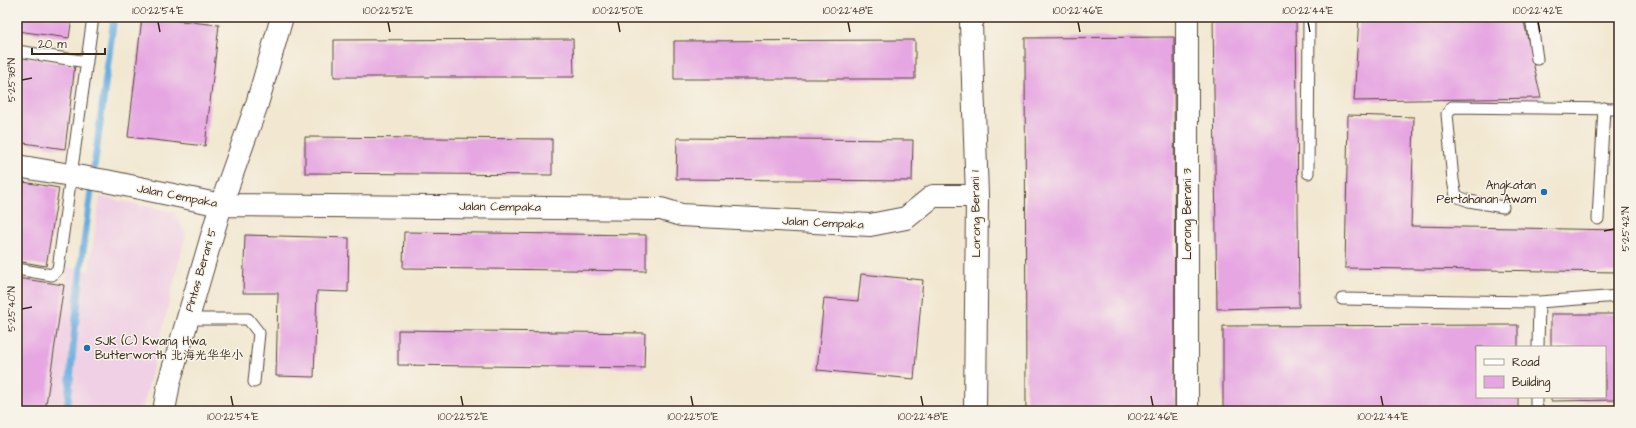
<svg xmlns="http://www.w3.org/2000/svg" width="1636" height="428" font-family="'Architects Daughter','LXGW WenKai TC',sans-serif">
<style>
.built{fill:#f0d0e4}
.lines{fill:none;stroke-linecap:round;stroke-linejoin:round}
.stream{stroke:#68adde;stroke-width:7}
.building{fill:#e6a6e2}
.lane-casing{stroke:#564639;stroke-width:13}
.street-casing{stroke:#564639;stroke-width:24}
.lane{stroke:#fff;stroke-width:11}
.street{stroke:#fff;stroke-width:22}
.ticks{fill:none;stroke:#3b2a1e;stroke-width:1.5}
.poi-dot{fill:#1f6fb2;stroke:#f7f3e8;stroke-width:1.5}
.labels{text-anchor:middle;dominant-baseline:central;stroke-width:3;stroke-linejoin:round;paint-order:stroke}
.poi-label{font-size:12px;fill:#3b2a1e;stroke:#f7f3e8;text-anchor:end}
.street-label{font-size:12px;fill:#3b2a1e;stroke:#f7f3e8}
.neatline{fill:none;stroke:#3b2a1e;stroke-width:1.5}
.ticks-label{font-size:10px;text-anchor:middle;fill:#3b2a1e}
</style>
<rect width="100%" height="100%" fill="#f7f3e8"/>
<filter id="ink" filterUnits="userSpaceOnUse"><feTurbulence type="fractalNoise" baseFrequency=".025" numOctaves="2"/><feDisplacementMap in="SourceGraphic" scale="8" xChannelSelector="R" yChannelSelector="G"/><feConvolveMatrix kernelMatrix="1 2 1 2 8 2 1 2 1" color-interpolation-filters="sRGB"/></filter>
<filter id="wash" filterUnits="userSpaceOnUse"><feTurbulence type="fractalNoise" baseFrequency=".012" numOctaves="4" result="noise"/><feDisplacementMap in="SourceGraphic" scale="16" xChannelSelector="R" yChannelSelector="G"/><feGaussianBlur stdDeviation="0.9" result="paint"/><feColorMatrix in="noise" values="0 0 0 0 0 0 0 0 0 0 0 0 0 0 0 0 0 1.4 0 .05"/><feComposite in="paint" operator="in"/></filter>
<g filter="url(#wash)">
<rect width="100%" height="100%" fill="#f2e8d1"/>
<!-- built -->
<path class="built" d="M100 197 174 212 186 234 142 411H17V278L66 284 67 267 89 271Z"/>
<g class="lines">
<!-- stream -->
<path class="stream" d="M67 411 81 266 114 17"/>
</g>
<g id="blocks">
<!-- building -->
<path class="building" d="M17 17H72L69 38 17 31Z
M142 17 219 25 205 146 128 137Z
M1213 17H1296L1299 307 1217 309Z
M1359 17H1523L1541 98 1354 101Z
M1174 37 1175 408 1026 409 1025 38Z
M573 39 574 77H334V40Z
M915 40V79H674V41Z
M17 56 75 65 65 149 17 142Z
M1348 115 1414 117 1411 226 1619 230V272L1345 268Z
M305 137 552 139V175L305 173Z
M677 138 913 140 912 181 676 179Z
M17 181 59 188 46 266 17 261Z
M404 232 646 235V271L403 268Z
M245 235 349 238 348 292 317 291 314 377 276 376 278 293H243Z
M861 274 923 280 914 379 817 370 824 298 858 301Z
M17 278 64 285 45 411H17Z
M1551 314H1619V400L1551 401V397H1605V347H1551Z
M1518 325V347H1477V397H1518V411H1223V326Z
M398 330 645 333 644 368 398 365Z"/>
</g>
</g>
<g filter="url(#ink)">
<use href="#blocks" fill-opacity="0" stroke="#564639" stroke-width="1"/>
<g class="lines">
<!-- lane casing -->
<g class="lane-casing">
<path id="lane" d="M1531 17 1537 59
M17 51 87 62
M1308 173 1309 17
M1503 207 1469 201 1456 196 1453 180 1447 114 1452 107 1619 109
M1598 219 1604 108
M17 269 52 275 58 269 93 17
M1342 299 1539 302
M187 319H248L259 333 254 382
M1538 347 1539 302 1619 296
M1536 397V407L1539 411"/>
</g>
<!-- street casing -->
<g class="street-casing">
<path id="street" d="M974 17 971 24 977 196 975 411
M1187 17V411
M17 166 106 181 221 205 661 209 681 215 870 225 906 218 933 196H977
M164 411 169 383 221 205 257 104 282 17"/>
</g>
<!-- lane -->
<use href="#lane" class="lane"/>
<!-- street -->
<use href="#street" class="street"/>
</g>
</g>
<!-- ticks -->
<path class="ticks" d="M158 22 160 32M388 22 390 32M618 22 620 32M848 22 850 32M1078 22 1080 32M1308 22 1310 32M1538 22 1540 32M22 80 32 78M1604 231 1614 229M22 309 32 307M231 396 233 406M461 396 463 406M691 396 693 406M921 396 923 406M1151 396 1153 406M1381 396 1383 406"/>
<!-- markers -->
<g class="poi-dot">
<circle cx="1544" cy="192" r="4"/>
<circle cx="87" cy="348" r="4"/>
</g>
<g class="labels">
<!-- poi labels -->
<g class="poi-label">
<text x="1536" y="185">Angkatan<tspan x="1536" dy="14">Pertahanan Awam</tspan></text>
<text x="95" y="341" text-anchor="start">SJK (C) Kwang Hwa,<tspan x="95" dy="14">Butterworth 北海光华华小</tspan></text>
</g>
<!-- street labels -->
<g class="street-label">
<text transform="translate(177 196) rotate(11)">Jalan Cempaka</text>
<text transform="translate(500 207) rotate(1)">Jalan Cempaka</text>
<text transform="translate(976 214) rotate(-91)">Lorong Berani 1</text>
<text transform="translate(1187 214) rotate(-90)">Lorong Berani 3</text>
<text transform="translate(823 223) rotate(3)">Jalan Cempaka</text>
<text transform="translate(201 270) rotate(-74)">Pintas Berani 5</text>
</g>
</g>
<!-- margin -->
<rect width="1636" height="428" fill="none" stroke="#f7f3e8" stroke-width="44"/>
<!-- legend -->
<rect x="1476" y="346" width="130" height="52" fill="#f7f3e8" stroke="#aca397"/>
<rect x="1484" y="359" width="20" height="6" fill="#ffffff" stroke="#aca397"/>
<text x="1512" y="366" font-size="12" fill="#3b2a1e">Road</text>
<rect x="1484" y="376" width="20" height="12" fill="#e6a6e2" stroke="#aca397"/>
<text x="1512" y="386" font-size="12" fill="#3b2a1e">Building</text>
<!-- scale -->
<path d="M32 48v6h73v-6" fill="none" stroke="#3b2a1e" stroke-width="2"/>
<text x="38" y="48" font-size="12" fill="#3b2a1e" stroke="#f7f3e8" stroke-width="3" paint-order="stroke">20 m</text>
<rect x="22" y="22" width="1592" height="384" class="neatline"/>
<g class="ticks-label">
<text x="158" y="14">100°22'54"E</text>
<text x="388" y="14">100°22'52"E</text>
<text x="618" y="14">100°22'50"E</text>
<text x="848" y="14">100°22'48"E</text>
<text x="1078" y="14">100°22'46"E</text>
<text x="1308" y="14">100°22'44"E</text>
<text x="1538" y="14">100°22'42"E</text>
<text transform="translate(11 80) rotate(-90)" y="4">5°25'38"N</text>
<text transform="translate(1625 229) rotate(-90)" y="4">5°25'42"N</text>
<text transform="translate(11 309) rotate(-90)" y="4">5°25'40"N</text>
<text x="233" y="420">100°22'54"E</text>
<text x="463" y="420">100°22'52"E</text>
<text x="693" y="420">100°22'50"E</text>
<text x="923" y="420">100°22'48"E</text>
<text x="1153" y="420">100°22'46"E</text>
<text x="1383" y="420">100°22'44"E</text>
</g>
</svg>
